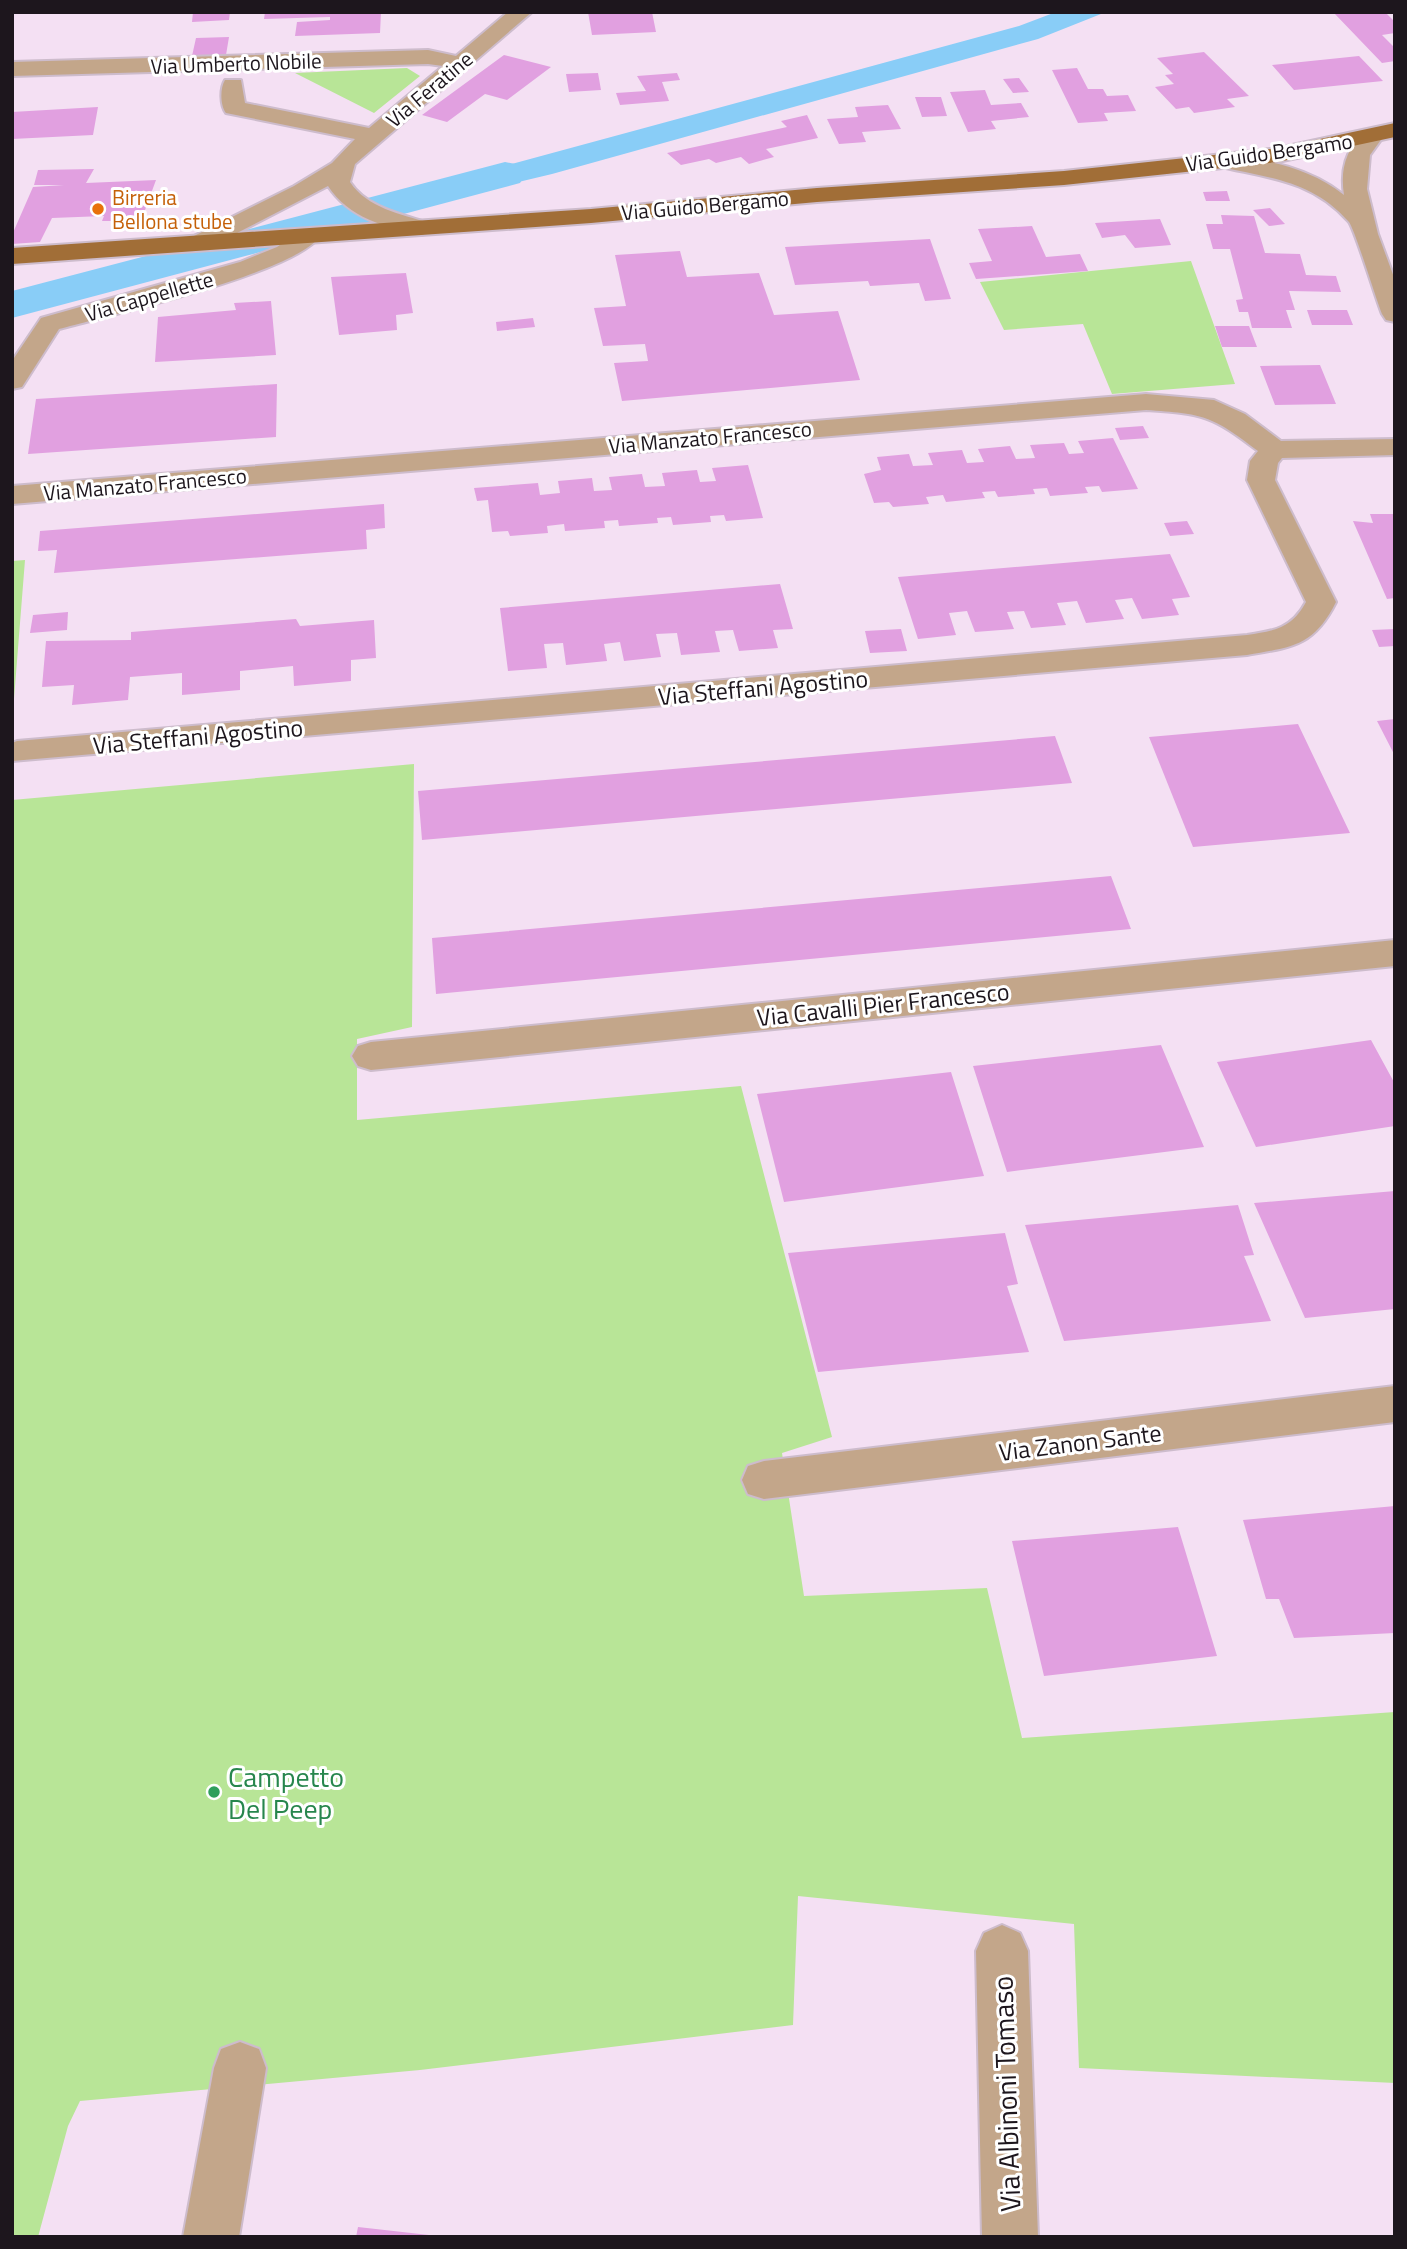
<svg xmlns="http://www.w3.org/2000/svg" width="1407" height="2249" font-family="'Titillium Web',sans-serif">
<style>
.green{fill:#b8e597}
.water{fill:#89cdf7}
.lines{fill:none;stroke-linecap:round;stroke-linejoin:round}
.canal{fill:#89cdf7;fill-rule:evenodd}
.building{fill:#e1a0e0}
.minor-casing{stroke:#cdbccc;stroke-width:4}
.major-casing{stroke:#cdbccc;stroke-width:4}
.minor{fill:#c3a68a;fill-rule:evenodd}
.major{fill:#a16e37;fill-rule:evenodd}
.food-dot{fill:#e8710a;stroke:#fff;stroke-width:2.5}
.leisure-dot{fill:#2e9e5b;stroke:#fff;stroke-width:2.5}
.labels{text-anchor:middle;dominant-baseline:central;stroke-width:6;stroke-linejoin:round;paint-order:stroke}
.far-street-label{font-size:21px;fill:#1d161d;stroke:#fff}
.far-food-label{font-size:21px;fill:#c56008;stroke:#fff;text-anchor:start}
.street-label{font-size:24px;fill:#1d161d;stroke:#fff}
.near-leisure-label{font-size:28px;fill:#27864d;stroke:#fff;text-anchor:start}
.near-street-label{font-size:28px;fill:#1d161d;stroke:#fff}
</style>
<rect width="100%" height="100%" fill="#f4e0f3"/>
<!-- green -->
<path class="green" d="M407 68 420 76 374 113 295 73Z
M1191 261 1235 384 1112 394 1083 324 1004 330 980 282Z
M25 560 12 724V561Z
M414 764 412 1027 357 1039V1120L741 1086 832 1437 782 1453 804 1596 987 1588 1022 1738 1395 1712V2083L1079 2068 1074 1924 798 1896 793 2025 420 2070 80 2101 68 2126 38 2237H12V800Z"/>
<!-- water -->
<path class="water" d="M1056 12H1106L1038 39 552 174 425 204 409 192 1019 26Z
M158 258 169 271 12 314V295Z"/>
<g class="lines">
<!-- canal -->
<path class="canal" d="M505 162 520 165 526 174 520 183 12 318V291Z"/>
</g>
<!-- building -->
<path class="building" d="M193 12H230L229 20 192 22Z
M265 12H381L380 33 295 36 297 22 330 20V17L264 19Z
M588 12H652L656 32 592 35Z
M1385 12 1395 22V33L1382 35 1395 48V61L1382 63 1334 13Z
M229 37 226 55 192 56 196 38Z
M1204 52 1249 96 1227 99 1235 107 1194 113 1189 107 1176 109 1155 87 1174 84 1165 75 1173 74 1157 58Z
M504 55 551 67 507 100 485 94 447 122 422 115Z
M1359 56 1383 81 1294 90 1272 65Z
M1077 68 1088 89H1103L1107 96 1128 95 1136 111 1104 113 1108 121 1078 123 1052 70Z
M598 73 601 90 569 92 566 74Z
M677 73 680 80 662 82 669 101 620 105 616 93 646 91 637 76Z
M1019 78 1029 92 1013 93 1003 79Z
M985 90 991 105 1021 103 1029 117 991 121 996 129 968 132 950 92Z
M915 97H941L947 116 922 117Z
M888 105 901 129 862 132 866 142 839 144 827 119 858 117 855 107Z
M98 107 93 135 12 139V112Z
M807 115 818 138 766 149 774 157 749 164 741 157 716 163 709 159 681 165 667 153 787 127 781 121Z
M94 169 86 183 156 180 141 221H102L104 216 52 218 40 242 12 244V235L33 187 64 185H34L38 170Z
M1227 191 1230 201H1206L1203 192Z
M1270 208 1285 224 1269 226 1253 210Z
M1221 215 1254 216 1265 253 1300 254 1306 275 1336 276 1341 292 1289 291 1295 310H1286L1292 328H1252L1248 312H1239L1236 300 1243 299 1230 249H1213L1206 224H1223Z
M1160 219 1171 245 1135 248 1125 235 1102 238 1095 223Z
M1032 226 1046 257 1080 254 1088 271 976 279 969 263 992 261 978 229Z
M930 239 951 299 925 301 919 283 870 286 868 281 795 285 785 247Z
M680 251 687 277 759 273 774 315 838 311 860 380 622 401 614 363 648 361 645 344 603 346 594 308 626 306 615 255Z
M406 273 413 313 396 315 397 330 339 335 331 277Z
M271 301 276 355 155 362 158 317 236 310 234 303Z
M1307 310H1347L1353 325H1312Z
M533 318 535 327 497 331 496 322Z
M1215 326H1249L1257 347H1222Z
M1320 365 1336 404 1275 405 1260 366Z
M277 384 276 437 28 454 36 399Z
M1143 426 1149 438 1120 440 1115 428Z
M1113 438 1138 489 1102 492 1099 486 1085 487 1088 493 1050 496 1047 488 1033 489 1035 494 998 497 995 491 982 492 985 498 946 502 943 495 926 497 929 504 893 507 889 502 874 503 864 474 881 470 877 457 909 454 913 466 933 465 928 453 962 450 967 463 984 462 978 449 1010 446 1016 459 1035 458 1030 445 1064 443 1069 454 1084 453 1078 441Z
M748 465 763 518 726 521 724 515 710 516 711 522 673 525 671 517 657 518 658 523 619 526 618 520 604 521 605 528 565 531 564 524 547 526 548 533 510 536 508 531 492 532 488 500 477 501 474 488 538 483 540 495 560 493 558 481 592 478 594 491 612 490 609 477 642 474 645 487 665 486 662 473 697 470 700 482 716 481 712 468Z
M384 504 385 528 366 530 367 549 54 573 57 550 38 551 40 531Z
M1370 514H1393L1395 518V598L1387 599 1353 521 1373 523Z
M1187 521 1194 534 1170 536 1164 523Z
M1170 554 1190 597 1172 599 1179 615 1142 619 1132 598 1115 600 1124 619 1086 623 1077 601 1057 603 1066 625 1031 628 1024 611 1007 612 1014 629 975 632 967 611 949 613 956 635 918 639 898 577Z
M780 584 793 629 773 630 778 648 739 651 733 630 715 631 720 652 681 655 677 633 656 634 661 657 624 661 620 642 604 644 607 661 566 665 563 643 544 644 547 668 508 671 500 608Z
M68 612 67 630 30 633 33 615Z
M296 619 300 626 374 620 376 658 351 660V681L294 686 293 666 240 671V690L182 695V673L130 677 128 700 72 705 74 685 42 687 46 641 131 640V632Z
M901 629 907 651 870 653 865 631Z
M1395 629V646L1379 647 1372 630Z
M1395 719V756L1377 721Z
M1298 724 1350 833 1193 847 1149 737Z
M1055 736 1072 783 422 840 418 791Z
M1111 876 1131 929 436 994 432 938Z
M1371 1040 1395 1084V1126L1256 1147 1217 1062Z
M1161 1045 1204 1147 1007 1172 973 1066Z
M951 1072 984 1176 784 1202 757 1094Z
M1395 1191V1309L1305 1318 1254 1203Z
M1238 1205 1254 1255 1244 1256 1271 1321 1064 1341 1025 1225Z
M1005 1233 1018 1284 1007 1286 1029 1352 818 1372 788 1253Z
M1395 1506V1633L1294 1638 1279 1599H1266L1243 1520Z
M1178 1527 1217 1656 1044 1676 1012 1541Z
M358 2227 429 2235V2237H356Z"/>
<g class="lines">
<!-- minor casing -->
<g class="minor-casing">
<path id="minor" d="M508 12H532L355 164 350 182C367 208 401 214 429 223L432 228 429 233 420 235C385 227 349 218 328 186L204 250H186L183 245 186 240 294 186 332 163 355 139 226 113C220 105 220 88 225 80H241L245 103 369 128 443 66 428 64 12 76V62L428 50 456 56Z
M1371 130 1379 132 1383 137 1370 155 1367 189 1378 234 1395 280V322L1386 320 1382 314C1376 299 1355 230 1349 222 1311 179 1267 178 1217 166L1213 161 1217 156 1225 154C1269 161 1308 167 1344 195 1340 169 1346 151 1363 132Z
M308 229 317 231 320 236C295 273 110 315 59 329L22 387 12 389V361L41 318 240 262 277 247 299 231Z
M1146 394 1214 400 1245 414 1281 441 1395 439V455L1282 458 1278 463 1275 480 1336 602C1314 646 1293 647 1247 655L12 761V743L17 741 1247 635C1275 631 1292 628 1306 602L1247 480 1250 461 1258 451C1211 415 1204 414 1146 410L12 504V486Z
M1395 940V966L371 1070 358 1066 352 1056 358 1046 371 1042Z
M1395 1386V1422L764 1499 748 1494 742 1480 748 1466 764 1461Z
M1002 1925 1020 1933 1028 1951 1038 2237H982L976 1951 984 1933Z
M240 2042 259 2049 266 2068 239 2237H183L214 2068 221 2049Z"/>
</g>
<!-- major casing -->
<g class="major-casing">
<path id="major" d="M1395 123V137L1278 162 1064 185 817 202 591 223 12 264V248L591 209 817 188 1064 171 1278 148Z"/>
</g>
<!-- minor -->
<use href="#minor" class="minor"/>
<!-- major -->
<use href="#major" class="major"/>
</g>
<!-- markers -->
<circle class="food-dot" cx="98" cy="209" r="7"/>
<circle class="leisure-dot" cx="214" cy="1792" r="7"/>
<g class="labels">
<!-- far-street labels -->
<g class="far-street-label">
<text transform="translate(236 63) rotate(-2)">Via Umberto Nobile</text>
<text transform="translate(429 89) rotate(-40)">Via Feratine</text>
<text transform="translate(1269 152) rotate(-8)">Via Guido Bergamo</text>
<text transform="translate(705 205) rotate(-5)">Via Guido Bergamo</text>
<text transform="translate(149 296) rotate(-16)">Via Cappellette</text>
<text transform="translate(710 437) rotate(-5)">Via Manzato Francesco</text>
<text transform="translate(145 484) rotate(-5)">Via Manzato Francesco</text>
</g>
<!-- far-food labels -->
<g class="far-food-label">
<text x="112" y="197">Birreria<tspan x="112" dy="24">Bellona stube</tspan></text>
</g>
<!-- street labels -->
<g class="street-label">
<text transform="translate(763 687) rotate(-5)">Via Steffani Agostino</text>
<text transform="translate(198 736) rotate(-5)">Via Steffani Agostino</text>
<text transform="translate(883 1004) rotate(-6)">Via Cavalli Pier Francesco</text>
<text transform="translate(1080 1442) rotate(-7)">Via Zanon Sante</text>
</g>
<!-- near-leisure labels -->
<g class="near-leisure-label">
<text x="228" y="1776">Campetto<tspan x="228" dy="32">Del Peep</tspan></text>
</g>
<!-- near-street labels -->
<g class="near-street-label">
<text transform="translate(1006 2094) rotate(-92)">Via Albinoni Tomaso</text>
</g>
</g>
<!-- border -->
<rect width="1407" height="2249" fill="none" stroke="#1d161d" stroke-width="28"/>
</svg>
